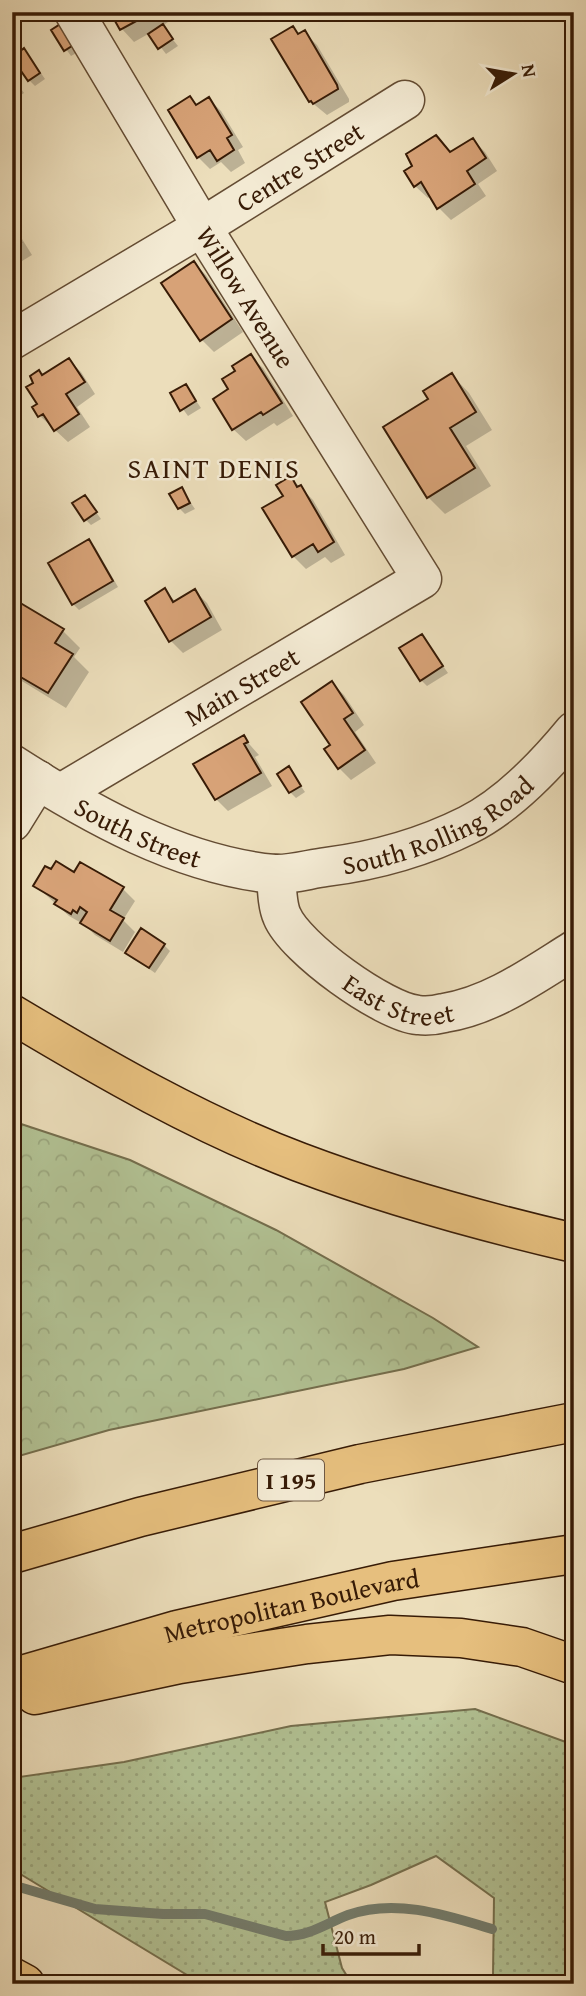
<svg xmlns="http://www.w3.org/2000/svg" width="586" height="1996" font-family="'Gentium Book Plus',serif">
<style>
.grass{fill:url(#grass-dots);stroke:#746e4d;stroke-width:2}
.forest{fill:url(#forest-crowns);stroke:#746e4d;stroke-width:2}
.shadow{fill:#0003}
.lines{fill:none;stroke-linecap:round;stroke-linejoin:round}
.stream{stroke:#727c6d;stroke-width:10}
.building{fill:#d7a277;stroke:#371b06;stroke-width:2}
.minor-casing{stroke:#644c33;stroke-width:41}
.major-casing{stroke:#371b06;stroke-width:41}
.highway-casing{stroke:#371b06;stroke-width:41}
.minor{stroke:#f3ead3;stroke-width:38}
.major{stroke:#e6bf7e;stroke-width:38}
.highway{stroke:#e6bf7e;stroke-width:38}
.labels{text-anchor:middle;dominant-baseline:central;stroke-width:5;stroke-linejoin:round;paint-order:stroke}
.shield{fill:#f3ead3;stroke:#6f5944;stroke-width:2}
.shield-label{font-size:24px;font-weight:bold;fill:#371b06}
.street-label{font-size:26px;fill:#371b06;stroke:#f3ead3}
.neighbourhood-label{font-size:28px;letter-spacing:2px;fill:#371b06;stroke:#f3ead3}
</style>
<defs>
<pattern id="grass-dots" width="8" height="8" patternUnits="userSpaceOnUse" patternTransform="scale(1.75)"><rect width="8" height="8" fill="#b2c294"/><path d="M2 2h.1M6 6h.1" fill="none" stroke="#9aa67e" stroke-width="1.8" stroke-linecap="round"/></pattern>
<pattern id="forest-crowns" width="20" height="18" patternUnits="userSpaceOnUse" patternTransform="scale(1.75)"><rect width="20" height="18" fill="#b2c294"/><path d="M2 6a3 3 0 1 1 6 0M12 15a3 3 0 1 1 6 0" fill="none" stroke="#9aa67e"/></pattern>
</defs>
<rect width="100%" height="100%" fill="#ecdebb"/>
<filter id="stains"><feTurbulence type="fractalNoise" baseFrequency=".00286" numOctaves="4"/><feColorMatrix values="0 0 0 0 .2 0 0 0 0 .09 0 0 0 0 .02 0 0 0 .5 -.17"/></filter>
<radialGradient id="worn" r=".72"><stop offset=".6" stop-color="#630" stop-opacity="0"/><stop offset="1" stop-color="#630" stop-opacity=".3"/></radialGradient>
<!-- grass -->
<path class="grass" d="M475 1709 574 1745V1984H489L493 1976 494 1898 436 1856 371 1885 325 1902 342 1968 352 1984H202L12 1869V1778L124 1762 291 1726Z"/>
<!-- forest -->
<path class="forest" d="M12 1121 130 1160 276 1230 433 1318 478 1347 404 1369 109 1430 12 1458Z"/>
<!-- shadow -->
<path class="shadow" d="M112 12H166L171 20 162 26 178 46 166 54 150 33 134 42 122 29Z
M216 12H238L225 22Z
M12 20 18 28 12 32Z
M292 28 299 35 304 32 317 45 349 99V102L327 115 310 101Z
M53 31 80 51 71 56Z
M29 56 45 79 35 86 29 80Z
M12 76 24 93 12 101Z
M190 98 198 106 209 99 221 111 243 147 238 150 245 163 231 172 221 162 210 169 198 157Z
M436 137 452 153 473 140 485 152 497 171 478 184 486 196 451 220 439 208 431 196 428 198 415 186 414 167Z
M12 223 32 255 12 267Z
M194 263 206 275 243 332 214 352 202 340Z
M250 356 263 368 293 416 277 426 274 423 246 441 233 429 237 371Z
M69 360 81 372 95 394 77 407 90 427 68 442 40 416 34 408 39 404 43 377Z
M452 375 469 393 492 430 466 446 491 486 445 514 428 497 430 400Z
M186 386 201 408 188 416 172 394Z
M291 478 313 500 345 555 331 563 325 557 306 569 293 556 264 508 285 496Z
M181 489 195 509 185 514 179 508Z
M85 497 101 519 91 525 85 519Z
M89 541 95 547 118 587 79 610 73 604Z
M165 591 176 602 195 591 207 603 222 630 183 653 171 641 147 601Z
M12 600 63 631 80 648 74 657 89 672 66 708 12 675Z
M422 636 448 673 427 686 421 680Z
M332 683 344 695 364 725 355 732 376 763 351 780 339 768 332 745Z
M243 737 259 755 255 757 272 786 228 811 216 799Z
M289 769 305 792 296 798 290 792Z
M52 871 75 875 123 889 135 901 123 920 135 932 123 952 95 935 85 925 69 916 35 885Z
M164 945 170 951 155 973 134 958Z"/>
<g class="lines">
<!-- stream -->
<path class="stream" d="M12 1885 95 1909 163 1914H205L286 1936C309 1936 327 1923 348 1915 395 1898 446 1915 492 1929"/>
</g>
<!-- building -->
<path class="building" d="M110 12H153L120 30Z
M62 23 75 44 64 51 51 30Z
M163 24 173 39 158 49 148 34Z
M293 26 298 34 305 30 337 85 338 89 313 104 311 101 309 102 271 39Z
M24 48 40 73 28 81 12 58Z
M12 77 19 87 12 91Z
M190 96 196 105 209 97 232 135 227 138 234 150 217 161 210 150 197 158 168 110Z
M436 135 450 152 473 138 486 158 467 171 475 184 437 209 421 182 414 187 404 171 412 166 406 154Z
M12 227 21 242 12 248Z
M194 261 232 319 200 341 161 283Z
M251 354 282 403 263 415 261 412 232 430 213 399 228 389 222 379 235 371 232 366Z
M69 358 85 382 66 394 79 414 54 431 43 414 38 417 32 407 37 404 26 387 33 383 30 376 39 370 42 375Z
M452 373 476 412 450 428 475 468 427 498 383 427 428 399 423 391Z
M186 384 196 401 180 411 170 393Z
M291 476 297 487 301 485 334 542 318 552 313 544 292 557 262 508 283 496 276 485Z
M182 487 190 503 178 509 169 494Z
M85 495 97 512 84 521 72 503Z
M89 539 113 581 72 605 48 563Z
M165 588 173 602 195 589 211 617 169 642 145 601Z
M12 598 64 629 55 643 73 654 48 693 12 672Z
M422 634 443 666 420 681 399 648Z
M332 681 353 713 344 719 365 750 338 769 324 749 330 745 301 702Z
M244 735 248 742 244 744 261 773 215 800 193 764Z
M289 766 301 786 289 793 277 774Z
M56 861 74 872 80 862 124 887 110 910 124 918 110 941 80 923 87 912 80 907 77 913 73 910 71 914 54 904 57 900 33 886 45 866 51 869Z
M141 928 165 944 149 968 125 953Z"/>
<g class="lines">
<!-- minor casing -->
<g class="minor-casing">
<g id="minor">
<path id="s1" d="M12 340 202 227 405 100"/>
<path id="s2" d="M12 764C90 814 180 865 274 874 290 875 310 869 326 867 374 861 424 847 468 825 508 805 546 765 574 731"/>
<path id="s3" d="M61 793 422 579 202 227 74 12"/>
<path d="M12 822 38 780"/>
<path id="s4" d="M276 874C277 887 277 905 282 916 295 948 384 1012 418 1015 426 1016 436 1015 444 1013 491 1006 534 975 574 950"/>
</g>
</g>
<!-- major casing -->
<g class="major-casing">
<path id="major" d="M12 1977 25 1984"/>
</g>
<!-- highway casing -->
<g class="highway-casing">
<g id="highway">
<path d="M12 1014C104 1069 199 1124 299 1162 389 1196 480 1221 574 1243"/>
<path d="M12 1554 140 1517 360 1464 574 1422"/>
<path id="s5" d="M12 1678 177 1630 393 1581 574 1554"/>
<path d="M35 1695 180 1664 307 1644 390 1635 461 1638 522 1647 574 1665"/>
</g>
</g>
<!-- minor -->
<use href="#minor" class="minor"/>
<!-- major -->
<use href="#major" class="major"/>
<!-- highway -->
<use href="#highway" class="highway"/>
</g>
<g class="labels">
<!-- shield labels -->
<rect class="shield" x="258" y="1459.5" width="66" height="41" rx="5"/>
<g class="shield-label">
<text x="291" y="1480">I 195</text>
</g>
<!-- street labels -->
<g class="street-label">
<text stroke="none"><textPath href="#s1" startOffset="336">Centre Street</textPath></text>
<text transform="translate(246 297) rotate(58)">Willow Avenue</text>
<text stroke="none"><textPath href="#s3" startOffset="210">Main Street</textPath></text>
<text stroke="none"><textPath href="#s2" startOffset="460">South Rolling Road</textPath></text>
<text stroke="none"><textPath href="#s2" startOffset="144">South Street</textPath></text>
<text stroke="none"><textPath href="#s4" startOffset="192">East Street</textPath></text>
<text stroke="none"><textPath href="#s5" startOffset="289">Metropolitan Boulevard</textPath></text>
</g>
<!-- neighbourhood labels -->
<g class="neighbourhood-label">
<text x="214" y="467">SAINT DENIS</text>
</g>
</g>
<!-- margin -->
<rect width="586" height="1996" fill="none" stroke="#ecdebb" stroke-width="42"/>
<rect x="14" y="14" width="558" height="1968" fill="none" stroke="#371b06" stroke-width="3.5"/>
<rect x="21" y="21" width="544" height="1954" fill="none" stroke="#371b06" stroke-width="2"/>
<!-- north arrow -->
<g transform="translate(513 74) rotate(79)" stroke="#f3ead3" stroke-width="5" paint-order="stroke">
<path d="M0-5L12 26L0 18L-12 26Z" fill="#371b06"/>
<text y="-10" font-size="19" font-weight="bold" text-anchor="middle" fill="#371b06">N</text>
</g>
<!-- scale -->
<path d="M323 1944v10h96v-10" fill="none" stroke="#371b06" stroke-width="3.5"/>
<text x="334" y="1944" font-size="21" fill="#371b06" stroke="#f3ead3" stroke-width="5" paint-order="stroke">20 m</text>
<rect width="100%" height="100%" filter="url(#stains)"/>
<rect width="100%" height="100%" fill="url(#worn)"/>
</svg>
